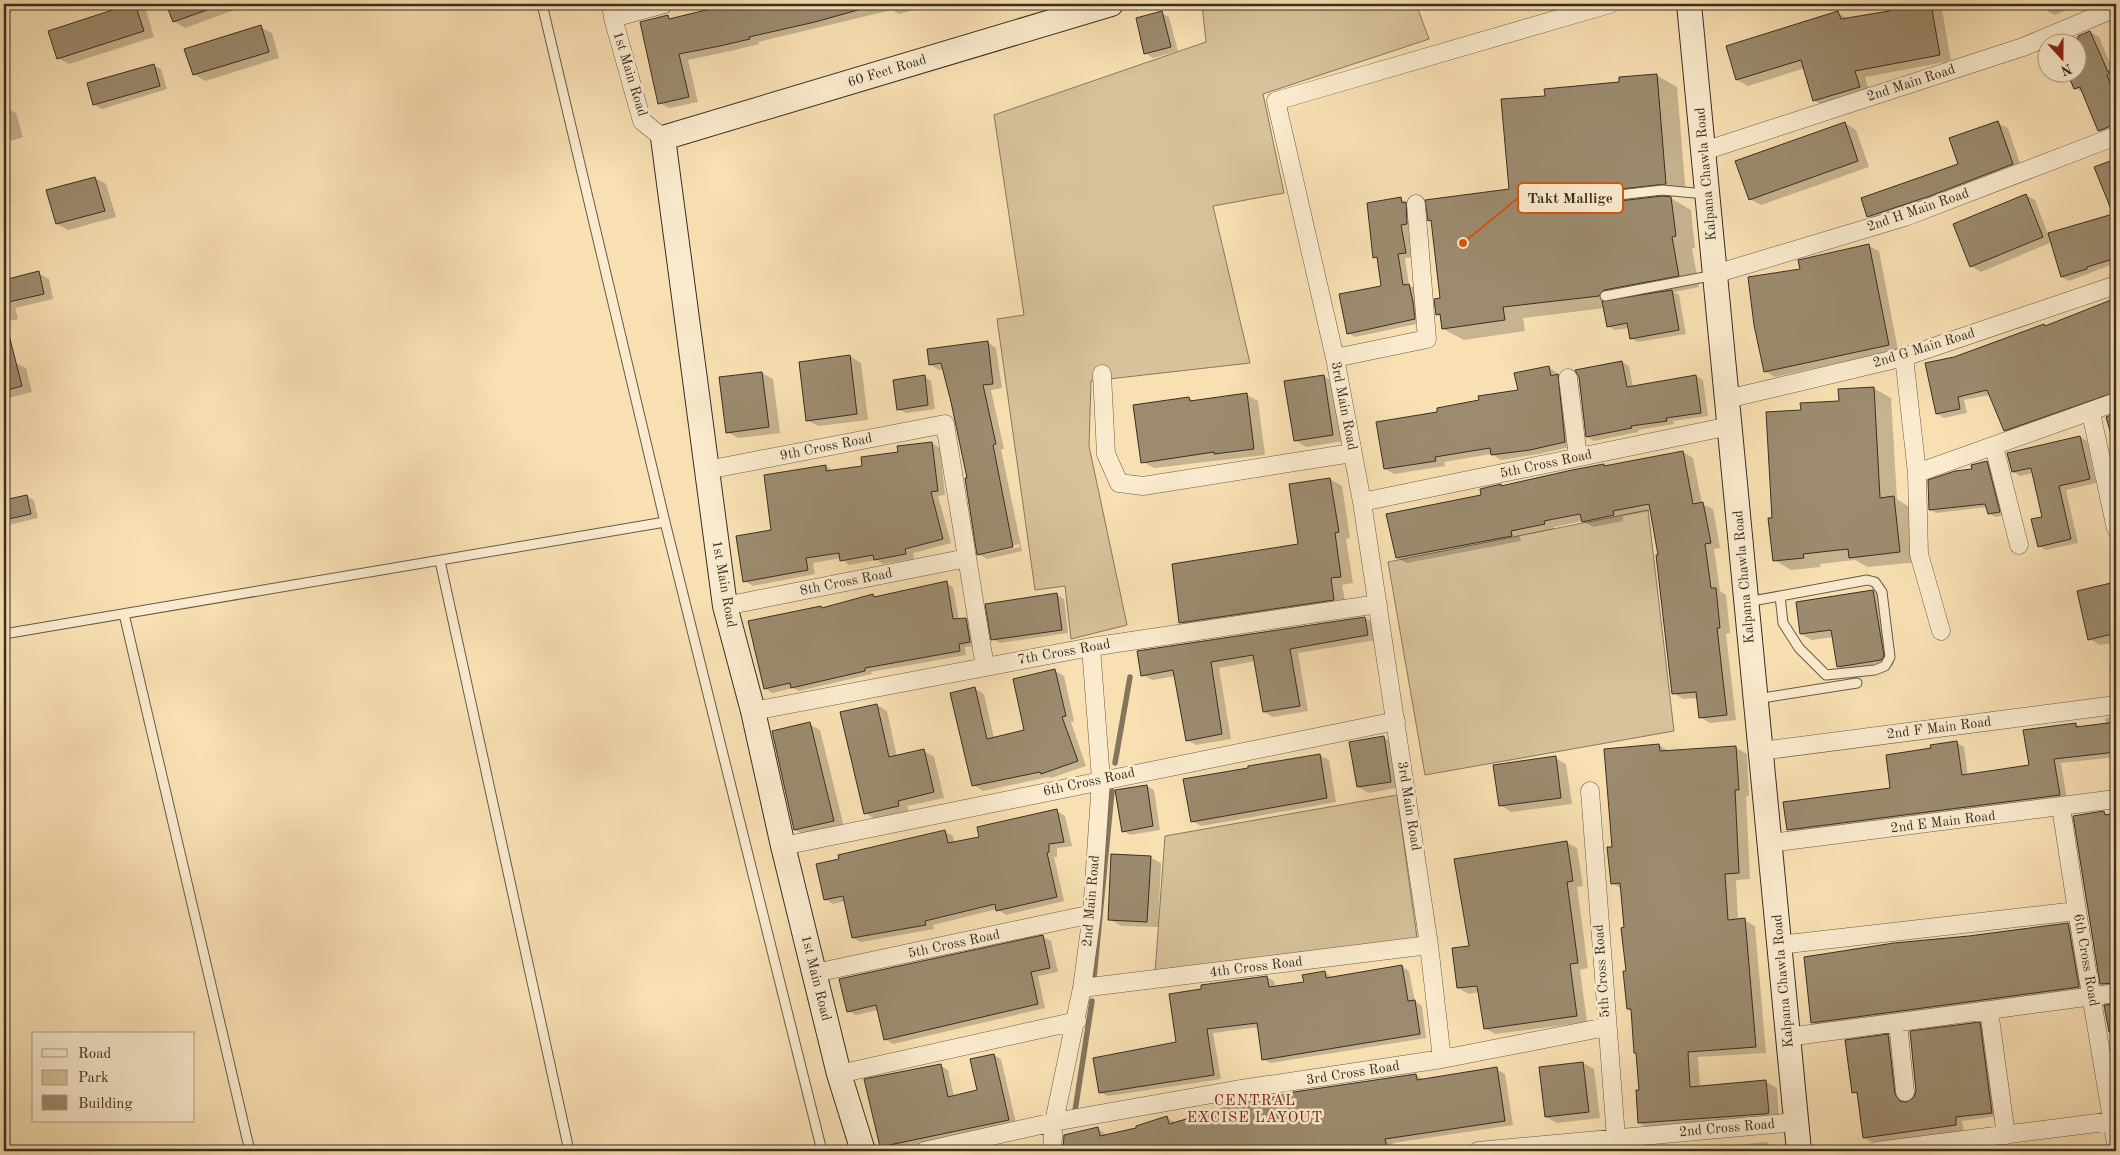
<svg xmlns="http://www.w3.org/2000/svg" width="2120" height="1155" font-family="'Old Standard TT',serif">
<style>
.green{fill:#d7c29b;stroke:#887860}
.shadow{fill:#0003;fill-rule:evenodd}
.lines{fill:none;stroke-linecap:round;stroke-linejoin:round}
.stream{stroke:#84755d;stroke-width:5.5}
.building{fill:#9c8b6f;stroke:#382f25}
.lane-casing{stroke:#685b48;stroke-width:11}
.street-casing{stroke:#685b48;stroke-width:19}
.secondary-casing{stroke:#382f25;stroke-width:26}
.lane{stroke:#faebce;stroke-width:9}
.street{stroke:#faebce;stroke-width:18}
.secondary{stroke:#faebce;stroke-width:24}
.labels{text-anchor:middle;dominant-baseline:central;stroke-width:5;stroke-linejoin:round;paint-order:stroke}
.street-label{font-size:14px;fill:#382f25;stroke:#faebce}
.neighbourhood-label{font-size:15px;letter-spacing:1px;fill:#7a1f14;stroke:#faebce}
.leader{fill:none;stroke:#d6550e;stroke-width:2}
.callout-dot{fill:#d6550e;stroke:#faebce;stroke-width:2}
.callout{fill:#faebce;stroke:#d6550e;stroke-width:2}
.callout-label{font-size:15px;text-anchor:middle;font-weight:bold;fill:#382f25}
</style>
<rect width="100%" height="100%" fill="#f8e0b3"/>
<filter id="stains"><feTurbulence type="fractalNoise" baseFrequency=".004" numOctaves="4"/><feColorMatrix values="0 0 0 0 .2 0 0 0 0 .09 0 0 0 0 .02 0 0 0 .5 -.17"/></filter>
<radialGradient id="worn" r=".72"><stop offset=".6" stop-color="#630" stop-opacity="0"/><stop offset="1" stop-color="#630" stop-opacity=".3"/></radialGradient>
<!-- green -->
<path class="green" d="M1202 4H1416L1429 39 1263 94 1284 193 1213 206 1250 363 1091 381 1089 446 1127 625 1071 639 1065 586 1035 590 997 319 1024 315 994 115 1206 42Z
M1648 510 1674 731 1425 775 1388 562Z
M1397 795 1417 938 1155 973 1165 836Z"/>
<!-- shadow -->
<path class="shadow" d="M135 4 146 10 154 37 69 64 58 58 49 31Z
M168 4H251L185 28 174 21Z
M739 4H961L943 9 934 4 899 14 892 10 758 42 759 44 730 51 688 60 698 102 669 108 660 103 668 17 673 19Z
M1889 4H1941L1951 61 1865 77 1870 93 1825 107 1814 100 1805 68 1748 86 1737 80 1838 13 1849 19 1891 12Z
M2044 4H2082L2055 15 2047 11Z
M1162 13 1169 17 1178 51 1153 58 1145 53Z
M260 27 272 33 279 58 205 81 194 74Z
M2090 32 2099 37 2116 77V133L2108 136 2099 131 2084 93 2075 88 2078 42H2064Z
M153 65 161 69 167 89 102 109 95 105 89 84Z
M1656 75 1677 87 1686 195 1669 197 1691 210 1695 248H1692L1699 287 1674 292 1679 295 1686 334 1638 342 1631 338 1629 328 1615 330 1608 326 1605 308 1523 318 1525 331 1464 340 1443 329 1442 317 1437 314 1442 299 1432 222 1429 220 1510 190 1546 97Z
M4 108 16 113 23 137 4 143Z
M1845 123 1856 130 1869 167 1761 205 1750 199Z
M1998 123 2008 128 2022 169 1878 222 1868 216 1960 165Z
M2116 160V263L2069 281 2062 277 2052 242 1981 272 1971 266 2026 195 2035 200 2048 234 2115 215 2096 168Z
M4 165 11 202 4 204Z
M95 178 106 184 116 217 68 230 57 224Z
M1401 199 1408 203 1414 228H1408L1412 257 1405 258 1409 285 1416 289 1421 323 1355 337 1348 333 1382 287 1378 259 1374 257Z
M4 206 7 220 4 221Z
M1869 246 1879 251 1898 350 1775 377 1765 371 1801 270Z
M38 273 49 279 53 299 15 308 18 319 5 322 13 362 26 368 32 392 4 399V276L9 280Z
M2116 301V394L2012 434 2005 430 1990 395 1964 400 1967 413 1944 418 1937 414 2044 325 2047 327Z
M987 342 996 348 1002 388 991 390 1004 449H1001L1022 551 987 559 978 554 968 479 944 369 939 370 930 364ZM1019 544 1020 547 984 554V552Z
M850 356 861 363 868 420 818 426 807 420Z
M1622 362 1629 366 1633 387 1696 376 1703 380 1708 416 1673 421 1674 424 1638 430V432L1594 441 1587 437Z
M1548 367 1567 380 1574 446 1539 454 1501 460 1491 454 1444 462 1445 466 1394 474 1385 469 1439 413 1519 391Z
M762 373 773 379 780 433 738 438 727 432Z
M1324 376 1335 383 1344 441 1306 447 1295 440Z
M924 377 931 381 935 409 906 413 898 409Z
M1873 388 1891 398 1897 499 1911 508 1917 562 1868 567 1855 560 1820 564 1821 567 1791 570 1774 560 1773 519 1802 411 1840 402Z
M1247 395 1258 401 1265 455 1154 468 1143 462 1189 398 1195 402Z
M2116 420V451L2108 422Z
M2080 437 2087 441 2096 483 2066 490 2078 543 2046 550 2039 546 2044 518 2034 473 2020 476 2013 472Z
M932 443 940 448 945 495 938 496 951 543 913 553 914 559 883 564 877 560 849 565 841 558 813 563 815 574 753 586 745 581 772 531 825 466 834 471 863 467Z
M1683 452 1693 458 1702 504 1713 509 1720 548 1714 549 1720 591 1726 595 1730 633 1726 634 1736 720 1710 723 1700 717 1698 698 1683 699 1673 693 1660 556 1651 511 1623 516V521L1593 527 1583 521 1554 527V529L1520 536 1521 541 1407 563 1397 558 1482 496 1501 486 1503 487 1604 465 1607 467Z
M1987 462 1993 466 2006 515 1995 517 1989 513 1987 507 1936 513 1930 510 1973 470Z
M1330 479 1342 486 1350 538 1346 539 1353 583 1342 585 1346 606 1192 629 1180 622 1300 545 1291 485Z
M27 496 34 501 38 518 4 526V501Z
M946 583 953 587 959 620 966 619 973 623 977 646 965 647 966 655 871 672 872 674 799 691 793 688 772 693 765 688 823 609 873 595 876 597Z
M2111 584 2116 587V642L2100 645 2089 639Z
M1873 591 1884 598 1894 663 1892 666 1849 673 1838 666 1833 637 1812 640 1801 634Z
M1057 595 1064 599 1068 633 1000 643 992 639Z
M1365 618 1374 623 1376 640 1298 653 1308 711 1273 717 1264 712 1255 661 1219 668 1231 739 1196 745 1187 740 1176 676 1152 680 1143 675Z
M1055 671 1064 676 1074 721 1071 722 1086 766 1051 778 1048 777 983 791 974 785 975 689 984 694 994 738 1026 731Z
M877 705 887 711 897 757 924 751 934 757 944 798 907 806 909 811 875 819 865 813Z
M2116 717V757L2061 763 2067 799 1796 833 1788 829 1892 789 1932 749 1957 743 1964 747 1968 776 2030 766 2075 724 2081 727 2106 724 2105 718Z
M809 724 820 730 844 827 806 836 795 830Z
M1384 738 1395 744 1402 787 1369 793 1358 787Z
M1659 745 1670 752 1736 748 1747 754 1749 796H1746L1750 879 1736 880 1738 920H1744L1755 926 1766 1053 1698 1057 1700 1088 1766 1082 1777 1088 1779 1119 1650 1129 1639 1123 1640 1091 1632 1011 1628 1009 1622 889 1612 883 1614 848Z
M1319 755 1329 760 1336 802 1201 826 1192 821Z
M1555 758 1566 764 1572 804 1511 812 1500 805Z
M1147 786 1154 790 1160 830 1130 835 1123 831Z
M1057 811 1065 816 1072 846 1057 848V857H1054L1064 901 1006 915 997 909 933 925 934 929 861 942 853 938 845 901 833 904 825 899 945 832 953 836 954 843 980 838Z
M2104 812 2110 816 2116 814V987L2108 988 2101 984Z
M1566 842 1577 848 1583 886 1577 887 1588 968 1580 970 1587 1022 1495 1034 1485 1028 1479 992 1469 994 1458 988 1470 947Z
M1150 857 1161 863 1158 927 1121 926 1109 919Z
M2068 924 2075 928 2086 991 1819 1027 1812 1022 1969 938Z
M1043 937 1051 941 1058 972 1038 976 1045 1008 893 1044 885 1039 878 1010 856 1015 848 1011Z
M1402 966 1409 971 1415 1001 1422 1006 1426 1038 1271 1063 1263 1059 1259 1027 1213 1033 1221 1079 1108 1096 1100 1092 1177 1043 1203 990 1202 986 1267 977 1274 981 1275 987 1305 983 1325 972 1333 978Z
M2116 1004V1065L2105 1006Z
M1980 1023 1987 1027 1998 1116 1962 1121 1964 1134 1914 1140 1910 1138 1871 1142 1864 1138 1859 1096 1853 1092 1847 1041 1888 1036 1895 1040 1901 1099 1905 1103 1916 1098Z
M994 1055 1001 1059 1016 1123 888 1151 881 1147 941 1066 948 1070 954 1097 978 1091Z
M1583 1063 1594 1069 1600 1118 1557 1123 1546 1117Z
M1496 1069 1505 1074 1513 1125 1393 1143 1395 1151 1064 1150 1065 1136 1098 1129 1107 1135 1138 1128 1166 1117 1176 1123 1269 1097 1273 1099 1416 1075 1424 1080Z
M1766 1142 1778 1149 1779 1151H1672Z
M2005 1147 2010 1150 2039 1147 2047 1151H1969Z"/>
<g class="lines">
<!-- stream -->
<path class="stream" d="M1115 763 1130 677
M1094 977 1112 791
M1075 1111 1092 1001"/>
</g>
<!-- building -->
<path class="building" d="M131 4H135L144 31 57 59 48 31Z
M166 4H218V6L173 22Z
M731 4H865V8L815 22 749 37 750 39 720 46 679 54 689 97 658 104 640 22 668 15 669 19Z
M1888 4H1931L1940 55 1855 71 1860 87 1813 101 1801 60 1736 80 1726 46 1838 11 1841 19 1889 11Z
M1162 11 1171 47 1144 54 1136 18Z
M261 25 269 52 193 75 184 49Z
M2090 31 2108 72H2112L2107 75 2116 98V124L2098 131 2080 87 2074 89 2067 72H2078V36Z
M154 64 160 86 93 105 87 83Z
M1657 74 1666 184 1523 200 1520 201 1518 206 1519 210 1525 212 1662 196 1671 197 1676 236 1672 237 1679 276 1604 290 1599 296 1503 307 1505 320 1442 329 1440 314 1436 315 1434 299 1440 298 1431 220 1428 221 1425 200 1509 189 1501 99 1545 96 1544 89 1619 82V77Z
M1998 121 2013 164 1930 196 1867 217 1861 198 1958 164 1949 138Z
M1845 122 1858 161 1749 200 1735 161Z
M2116 159V258L2087 267V269L2061 277 2048 233 2113 214 2094 167Z
M95 177 105 211 56 224 46 190Z
M2026 194 2043 237 1970 267 1953 224Z
M1401 197 1402 203 1406 202 1407 224 1401 225 1406 253 1398 254 1403 285 1409 284 1413 302 1415 319 1347 334 1339 294 1381 286 1377 257 1373 258 1367 203Z
M1869 244 1889 345 1764 372 1754 325 1748 277 1800 269 1798 260Z
M39 271 44 294 4 303V280Z
M1672 290 1679 330 1630 339 1627 323 1607 327 1602 301Z
M2116 298V392L2004 431 1987 390 1958 397 1960 409 1936 414 1925 363 1954 357 2044 324 2045 326Z
M9 335 22 386 4 391V336Z
M988 341 993 384 983 385 996 444 993 445 1013 547 977 555 965 478H967L951 402 941 363 929 365 927 349Z
M850 355 857 414 806 421 799 362Z
M1622 361 1627 387 1696 375 1701 413 1666 418 1667 421 1631 426 1632 428 1586 437 1579 377 1575 370Z
M1549 366 1551 376 1558 374 1565 442 1530 450 1491 455 1490 448 1435 457 1436 461 1384 469 1376 422 1437 412V408L1479 400 1478 396 1518 390 1514 373Z
M762 372 769 427 726 433 719 377Z
M925 375 928 405 897 410 893 380Z
M1324 375 1333 435 1294 441 1284 381Z
M1874 387 1880 498 1894 496 1900 552 1849 558 1848 549 1803 554 1804 558 1773 561 1768 518H1772L1766 412 1801 410 1800 403 1839 401 1838 389Z
M1247 393 1254 449 1214 454V452L1141 463 1133 405 1189 397 1190 401Z
M2116 413V438H2112L2106 417Z
M2080 436 2090 479 2059 486 2071 539 2038 547 2031 519 2042 517 2031 468 2012 472 2007 453Z
M932 442 938 491 931 492 943 539 905 549 906 554 874 560 873 555 840 561 839 553 806 558 808 570 743 582 736 536 771 530 764 475 826 465V471L862 466 861 457 898 452 897 446Z
M1683 451 1693 504 1703 502 1711 543 1705 544 1711 588H1716L1720 628H1717L1727 715 1699 718 1696 692 1672 694 1656 555H1658L1649 504 1613 511 1614 515 1582 522 1580 514 1544 521 1545 524 1511 531 1512 536 1396 558 1386 514 1481 495 1480 489 1501 484V486L1572 470 1604 464V466Z
M1987 461 2000 512 1988 514 1985 504 1929 510 1928 480 1955 471 1972 469 1971 465Z
M1330 478 1339 532 1335 533 1341 577 1331 578 1334 600 1179 623 1172 564 1298 544 1289 484Z
M27 495 31 514 4 520V500Z
M947 581 953 619 966 618 970 642 959 644 960 651 865 668V671L791 688 790 683 764 689 748 621 821 606 822 608 873 594 874 597Z
M2111 583 2116 606V633L2088 640 2077 591Z
M1873 590 1884 656 1881 660 1837 667 1831 630 1800 634 1796 602Z
M1057 593 1062 630 991 640 985 604Z
M1365 617 1368 635 1290 649 1300 706 1263 712 1253 655 1211 662 1222 734 1186 741 1173 670 1141 676 1137 651Z
M1055 669 1066 716 1062 717 1078 761 1041 774 1040 772 972 786 950 693 975 687 987 739 1024 730 1013 679Z
M877 704 889 757 924 749 934 792 898 801 899 806 864 814 840 712Z
M810 722 834 821 794 830 772 731Z
M2116 722V752L2054 759 2060 795 1787 830 1783 802 1890 788 1886 755 1931 748 1930 745 1957 741 1962 775 2029 765 2023 730 2076 723V727Z
M1384 736 1391 782 1357 787 1349 742Z
M1659 744 1660 751 1736 746 1739 790H1735L1739 873 1725 874 1728 920 1745 918 1756 1047 1688 1052 1690 1087 1766 1080 1769 1113 1764 1114 1638 1123 1636 1090H1639L1636 1053H1634L1631 1009H1627L1623 971H1626L1621 928 1624 927 1620 883 1611 884 1607 847H1612L1604 749Z
M1320 754 1327 798 1191 822 1183 779 1248 768V766Z
M1556 756 1561 798 1499 806 1493 765Z
M1147 785 1153 826 1122 832 1115 790Z
M1057 809 1064 842 1049 844V852L1047 853 1057 897 996 911 995 904 925 921 926 925 852 938 843 896 824 900 816 864 839 859 838 855 945 830 948 843 979 837 977 827Z
M2104 811 2105 815 2116 813V983L2100 984 2073 816Z
M1567 841 1573 881 1567 882 1578 963 1570 964 1577 1016 1484 1029 1477 986 1457 988 1452 948 1469 946 1454 859Z
M1111 854 1151 856 1147 922 1108 920Z
M2068 923 2079 987 1811 1023 1804 957 1894 943 1969 936Z
M1043 935 1050 968 1031 972 1038 1004 884 1040 876 1005 847 1012 839 979Z
M1402 965 1408 1001 1415 1000 1420 1034 1262 1060 1257 1023 1207 1029 1214 1075 1099 1093 1093 1058 1176 1042 1169 994 1201 989V985L1267 976 1269 987 1304 982 1302 975 1325 971 1326 978Z
M2116 1004V1032H2109L2104 1005Z
M1980 1022 1992 1113 1956 1117V1125L1863 1138 1857 1092 1852 1093 1845 1040 1888 1034 1895 1094 1900 1101 1907 1102 1914 1097 1916 1091 1910 1031Z
M994 1054 1009 1120 880 1147 864 1079 941 1064 948 1097 977 1090 970 1059Z
M1583 1062 1589 1112 1545 1117 1539 1067Z
M1497 1067 1505 1121 1385 1139 1388 1151 1063 1150 1064 1135 1098 1127 1100 1136 1136 1128V1126L1167 1116 1169 1124 1262 1097 1270 1096V1098L1294 1092 1416 1074 1417 1080Z"/>
<g class="lines">
<!-- lane casing -->
<g class="lane-casing">
<path id="lane" d="M542 4 665 522 822 1151
M1524 206 1662 190 1705 194
M1605 296 1715 275
M440 561 569 1151
M1747 602 1867 580 1875 582 1882 592 1890 657 1885 666 1875 670 1826 675 1799 648 1783 623 1780 596
M124 614 250 1151
M4 634 665 522
M1756 699 1857 683"/>
</g>
<!-- street casing -->
<g class="street-casing">
<path id="street" d="M611 4 613 18 642 121 663 138
M613 18 664 4
M1704 151 2023 47 2116 8
M1715 274 1905 217 2116 136
M1904 357 1917 473 1919 554 1941 631
M1335 358 1427 339 1416 204
M1102 374 1106 454 1119 483 1143 486 1352 453
M1568 378 1578 457
M1727 399 1904 357 2116 285
M2091 413 2116 529
M1994 446 2019 545
M707 470 945 424 985 667
M1917 473 2116 402
M1362 502 1730 426
M725 606 967 558
M753 711 1091 647 1378 604
M1761 751 2116 705
M1590 791 1617 1151
M2061 807 2077 911 2116 1143
M1770 843 2116 799
M783 846 1396 721
M1779 945 2077 911
M815 973 1092 914
M1082 988 1429 945
M1989 1011 2006 1135
M1898 1023 1905 1092
M1788 1037 2116 993
M1442 1059 1429 945 1362 502 1335 358 1276 101 1610 4
M839 1074 1077 1021
M924 1151 1054 1122 1235 1090 1442 1059 1606 1027
M1052 1151 1054 1122 1082 988 1092 914 1101 780 1091 647
M1478 1151 1796 1122
M1877 1151 2113 1121"/>
</g>
<!-- secondary casing -->
<g class="secondary-casing">
<path id="secondary" d="M1689 4 1799 1151
M863 1151 839 1074 783 846 753 711 725 606 663 138 1111 4"/>
</g>
<!-- lane -->
<use href="#lane" class="lane"/>
<!-- street -->
<use href="#street" class="street"/>
<!-- secondary -->
<use href="#secondary" class="secondary"/>
</g>
<g class="labels">
<!-- street labels -->
<g class="street-label">
<text transform="translate(887 71) rotate(-17)">60 Feet Road</text>
<text transform="translate(630 74) rotate(73)">1st Main Road</text>
<text transform="translate(1911 83) rotate(-18)">2nd Main Road</text>
<text transform="translate(1706 174) rotate(-95)">Kalpana Chawla Road</text>
<text transform="translate(1918 210) rotate(-19)">2nd H Main Road</text>
<text transform="translate(1924 348) rotate(-17)">2nd G Main Road</text>
<text transform="translate(1344 406) rotate(79)">3rd Main Road</text>
<text transform="translate(826 447) rotate(-11)">9th Cross Road</text>
<text transform="translate(1546 464) rotate(-12)">5th Cross Road</text>
<text transform="translate(1744 577) rotate(-95)">Kalpana Chawla Road</text>
<text transform="translate(846 582) rotate(-11)">8th Cross Road</text>
<text transform="translate(724 584) rotate(80)">1st Main Road</text>
<text transform="translate(1064 652) rotate(-10)">7th Cross Road</text>
<text transform="translate(1939 728) rotate(-7)">2nd F Main Road</text>
<text transform="translate(1089 782) rotate(-12)">6th Cross Road</text>
<text transform="translate(1409 806) rotate(81)">3rd Main Road</text>
<text transform="translate(1943 822) rotate(-7)">2nd E Main Road</text>
<text transform="translate(1091 901) rotate(-85)">2nd Main Road</text>
<text transform="translate(954 944) rotate(-12)">5th Cross Road</text>
<text transform="translate(2086 960) rotate(80)">6th Cross Road</text>
<text transform="translate(1256 967) rotate(-7)">4th Cross Road</text>
<text transform="translate(1602 971) rotate(-94)">5th Cross Road</text>
<text transform="translate(816 978) rotate(76)">1st Main Road</text>
<text transform="translate(1783 981) rotate(-95)">Kalpana Chawla Road</text>
<text transform="translate(1353 1073) rotate(-9)">3rd Cross Road</text>
<text transform="translate(1727 1128) rotate(-5)">2nd Cross Road</text>
</g>
<!-- neighbourhood labels -->
<g class="neighbourhood-label">
<text x="1255" y="1101">CENTRAL<tspan x="1255" dy="17">EXCISE LAYOUT</tspan></text>
</g>
</g>
<!-- callouts -->
<path class="leader" d="M1463 243L1518 198"/>
<circle class="callout-dot" cx="1463" cy="243" r="5"/>
<rect class="callout" x="1518" y="183" width="105" height="30" rx="5"/>
<g class="callout-label">
<text x="1570" y="203">Takt Mallige</text>
</g>
<!-- margin -->
<rect width="2120" height="1155" fill="none" stroke="#f8e0b3" stroke-width="20"/>
<rect x="5" y="5" width="2110" height="1145" fill="none" stroke="#382f25" stroke-width="2.5"/>
<rect x="10" y="10" width="2100" height="1135" fill="none" stroke="#382f25"/>
<!-- legend -->
<rect x="32" y="1032" width="162" height="90" fill="#faebce" stroke="#aca08a"/>
<rect x="42" y="1049" width="25" height="8" fill="#faebce" stroke="#aca08a"/>
<text x="78" y="1058" font-size="15" fill="#382f25">Road</text>
<rect x="42" y="1070" width="25" height="15" fill="#d7c29b" stroke="#aca08a"/>
<text x="78" y="1082" font-size="15" fill="#382f25">Park</text>
<rect x="42" y="1095" width="25" height="15" fill="#9c8b6f" stroke="#aca08a"/>
<text x="78" y="1108" font-size="15" fill="#382f25">Building</text>
<!-- north arrow -->
<g transform="translate(2062 58) rotate(159)"><circle r="24" fill="#faebce" stroke="#aca08a"/>
<path d="M0-4L9 19L0 12L-9 19Z" fill="#8f2418"/>
<text y="-8" font-size="14" font-weight="bold" text-anchor="middle" fill="#382f25">N</text>
</g>
<rect width="100%" height="100%" filter="url(#stains)"/>
<rect width="100%" height="100%" fill="url(#worn)"/>
</svg>
